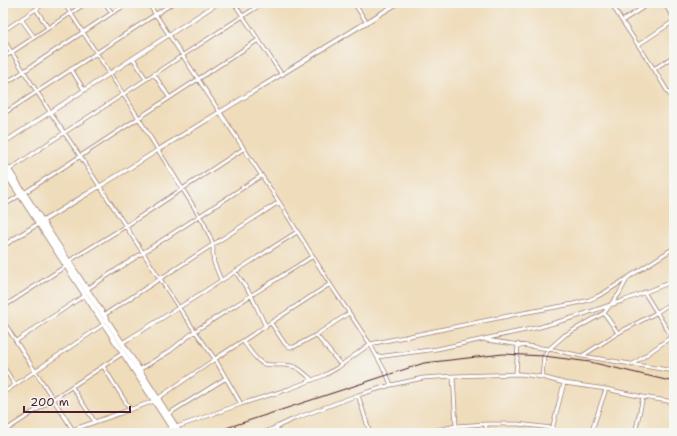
<svg xmlns="http://www.w3.org/2000/svg" width="677" height="436" font-family="'Shantell Sans',sans-serif">
<style>
.lines{fill:none;stroke-linecap:round;stroke-linejoin:round}
.minor-casing{stroke:#9c7e72;stroke-width:4.5}
.tertiary-casing{stroke:#9c7e72;stroke-width:5}
.primary-casing{stroke:#9c7e72;stroke-width:6}
.minor{stroke:#fff;stroke-width:3}
.tertiary{stroke:#fff;stroke-width:3.5}
.primary{stroke:#fff;stroke-width:4.5}
.rail{stroke:#4a1f2b;stroke-width:1}
</style>
<rect width="100%" height="100%" fill="#f6f6f2"/>
<filter id="ink" filterUnits="userSpaceOnUse"><feTurbulence type="fractalNoise" baseFrequency=".025" numOctaves="2"/><feDisplacementMap in="SourceGraphic" scale="8" xChannelSelector="R" yChannelSelector="G"/><feConvolveMatrix kernelMatrix="1 2 1 2 8 2 1 2 1" color-interpolation-filters="sRGB"/></filter>
<filter id="wash" filterUnits="userSpaceOnUse"><feTurbulence type="fractalNoise" baseFrequency=".012" numOctaves="4" result="noise"/><feDisplacementMap in="SourceGraphic" scale="16" xChannelSelector="R" yChannelSelector="G"/><feGaussianBlur stdDeviation="0.9" result="paint"/><feColorMatrix in="noise" values="0 0 0 0 0 0 0 0 0 0 0 0 0 0 0 0 0 1.4 0 .05"/><feComposite in="paint" operator="in"/></filter>
<g filter="url(#wash)">
<rect width="100%" height="100%" fill="#efdcba"/>
</g>
<g filter="url(#ink)">
<g class="lines">
<!-- minor casing -->
<g class="minor-casing">
<path id="minor" d="M64 3 138 117 158 150 204 223 213 244V255L214 263 221 280
M105 3 112 13
M148 3 279 202 330 284 370 344 387 375 391 385
M234 3 282 75
M354 3 367 23
M611 3 622 21 654 69 674 102
M664 3 674 18
M3 4 5 3
M36 9 48 28
M21 19 34 37
M622 21 650 3
M3 31 45 3
M3 39 50 112 80 156 179 308 195 331 170 351 139 370
M638 45 674 21
M3 58 86 3
M133 58 146 79
M71 69 84 90
M654 69 674 56
M154 74 169 97
M3 85 112 13 129 3
M3 114 173 3
M9 170 50 142 263 3
M24 193 258 40
M3 206 20 195
M69 261 126 226 243 149
M235 271 251 295 266 327
M87 289 261 176
M644 292 672 337
M3 307 66 266
M604 313 618 333
M104 315 279 202
M3 321 35 371 75 433
M271 323 285 344 289 347H294L316 335 349 313
M316 335 341 365
M486 340 549 349 582 356 674 371
M16 341 85 295
M243 341C248 348 256 361 264 364 269 365 274 365 279 365 296 364 300 369 312 380
M122 343C181 307 239 269 297 232
M582 356 618 333 656 313 674 301
M377 357 437 349 540 327 575 317 625 300 674 281
M632 365 674 335
M3 366 15 385
M103 366 130 409
M516 374 518 344
M453 376 456 426
M542 377 544 356 549 349 565 335 604 313 619 294 627 279
M72 387 95 422
M3 393 104 324
M358 395 370 433
M241 404 215 359 195 331 313 256
M168 414 226 378
M3 424 7 430
M486 424V433
M276 427 279 433
M3 432 123 353
M63 433 115 415 154 401 215 359 330 284
M160 433 241 404 289 389 325 375 337 368 370 344 523 313 573 304 589 300 596 297 604 293 674 248
M263 433 294 419 358 395 391 385 423 378 453 376 521 374 542 377 564 383 606 389 643 397 674 402
M423 433 456 426 486 424H518L552 428
M551 433 564 383
M591 433 606 389
M635 433 643 397"/>
</g>
<!-- tertiary casing -->
<g class="tertiary-casing">
<path id="tertiary" d="M3 143 218 3
M3 246C54 213 107 183 158 150L398 3"/>
</g>
<!-- primary casing -->
<g class="primary-casing">
<path id="primary" d="M3 161 122 343 180 433
M3 169 175 433"/>
</g>
<!-- minor -->
<use href="#minor" class="minor"/>
<!-- tertiary -->
<use href="#tertiary" class="tertiary"/>
<!-- primary -->
<use href="#primary" class="primary"/>
<!-- rail -->
<path class="rail" d="M211 433 424 363 503 354 544 356 590 362 674 382"/>
</g>
</g>
<!-- margin -->
<rect width="677" height="436" fill="none" stroke="#f6f6f2" stroke-width="16"/>
<!-- scale -->
<path d="M24 406v6h106v-6" fill="none" stroke="#4a1f2b" stroke-width="2"/>
<text x="30" y="406" font-size="12" fill="#4a1f2b" stroke="#f6f6f2" stroke-width="3" paint-order="stroke">200 m</text>
</svg>
